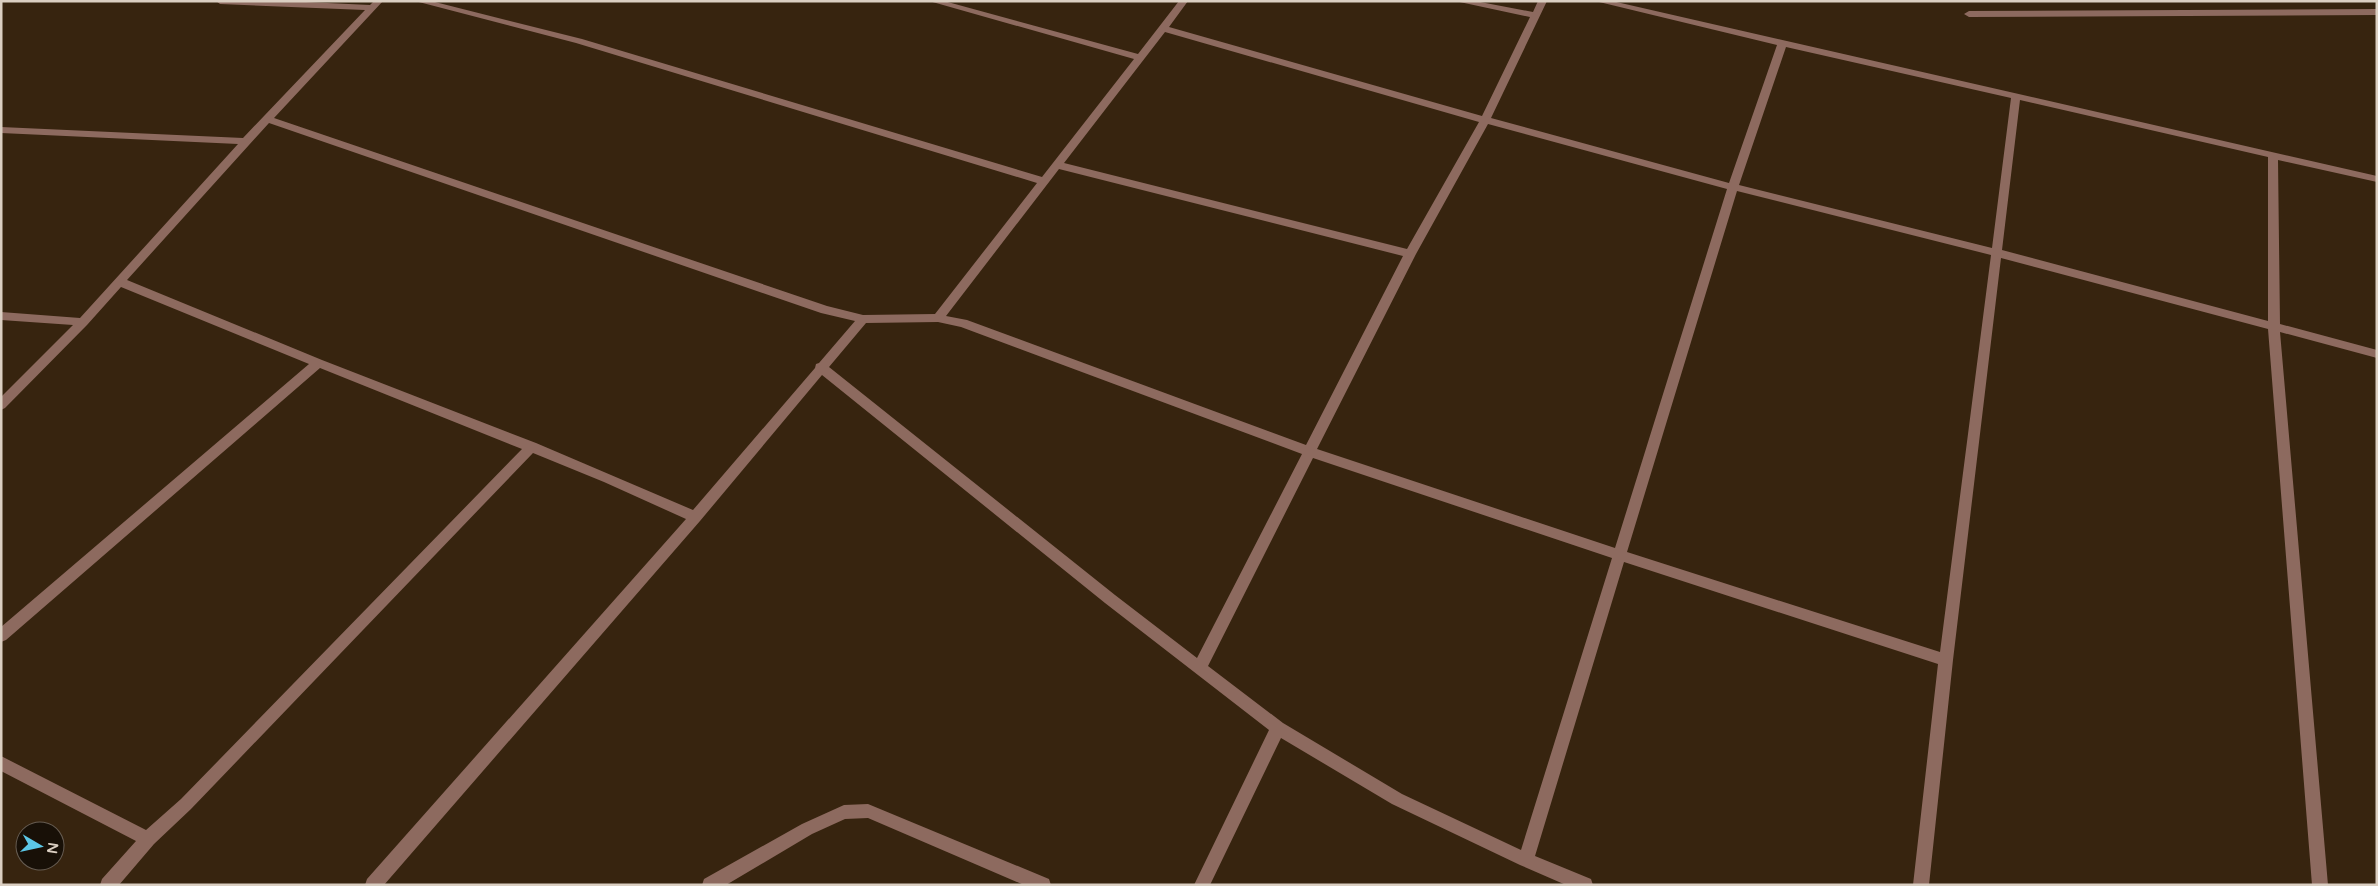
<svg xmlns="http://www.w3.org/2000/svg" width="2378" height="886" font-family="'Varela Round',sans-serif">
<style>
.lines{fill:none;stroke-linecap:round;stroke-linejoin:round}
.minor{fill:#8d6a5f;fill-rule:evenodd}
</style>
<rect width="100%" height="100%" fill="#37240f"/>
<g class="lines">
<!-- minor -->
<path class="minor" d="M216 1H285L370 5 374 1H383L274 118 827 306 863 315 935 314 1037 183 576 43 415 1H431L582 39 1042 177 1134 59 929 1H944L1138 54 1179 1H1188L1169 27 1482 116 1530 17 1455 1H1475L1533 12 1538 1H1547L1491 118 1729 183 1777 45 1595 1H1612L2377 176V182L2278 160 2280 324 2377 350V358L2280 332 2328 885H2312L2268 329 2001 258 1953 660 1929 885H1913L1938 664 1624 562 1535 856 1591 879 1593 885H1566L1520 865 1392 804 1281 738 1210 885H1194L1269 730 1105 603 822 375 700 521 384 885H365L367 879 686 519 604 482 533 453 191 809 154 844 119 885H100L102 879 136 841 1 771V756L146 830 181 799 522 449 320 368 6 640 1 642V627L309 364 121 287 87 325 5 408 1 410V397L73 325 1 320V312L80 318 238 144 1 133V127L243 138 365 10 220 4ZM1165 32 1479 122 1407 249 1064 163ZM1786 47 2011 98 1992 248 1739 185ZM2020 100 2268 157V321L2002 250ZM269 123 821 313 855 321 819 363 816 364 815 368 693 510 536 443 322 360 127 280ZM1488 124 1727 189 1615 548 1317 449 1416 254ZM1059 169 1403 256 1306 445 967 320 946 316ZM1737 191 1991 255 1940 652 1627 552ZM938 322 961 327 1302 454 1197 658 1115 595 829 367 866 323ZM1313 458 1612 558 1521 850 1402 794 1283 723 1208 666Z
M2377 9V15L1969 17 1964 14 1969 11Z
M868 804 1049 879 1051 885H1024L868 818 845 819 812 834 726 885H702L704 879 802 824 844 805Z"/>
</g>
<!-- border -->
<rect width="2378" height="886" fill="none" stroke="#dbcfc2" stroke-width="5"/>
<!-- north arrow -->
<g transform="translate(40 846) rotate(99)"><circle r="24" fill="#181007" stroke="#665c52"/>
<path d="M0-4L9 19L0 12L-9 19Z" fill="#5cc7e7"/>
<text y="-8" font-size="14" font-weight="bold" text-anchor="middle" fill="#dbcfc2">N</text>
</g>
</svg>
